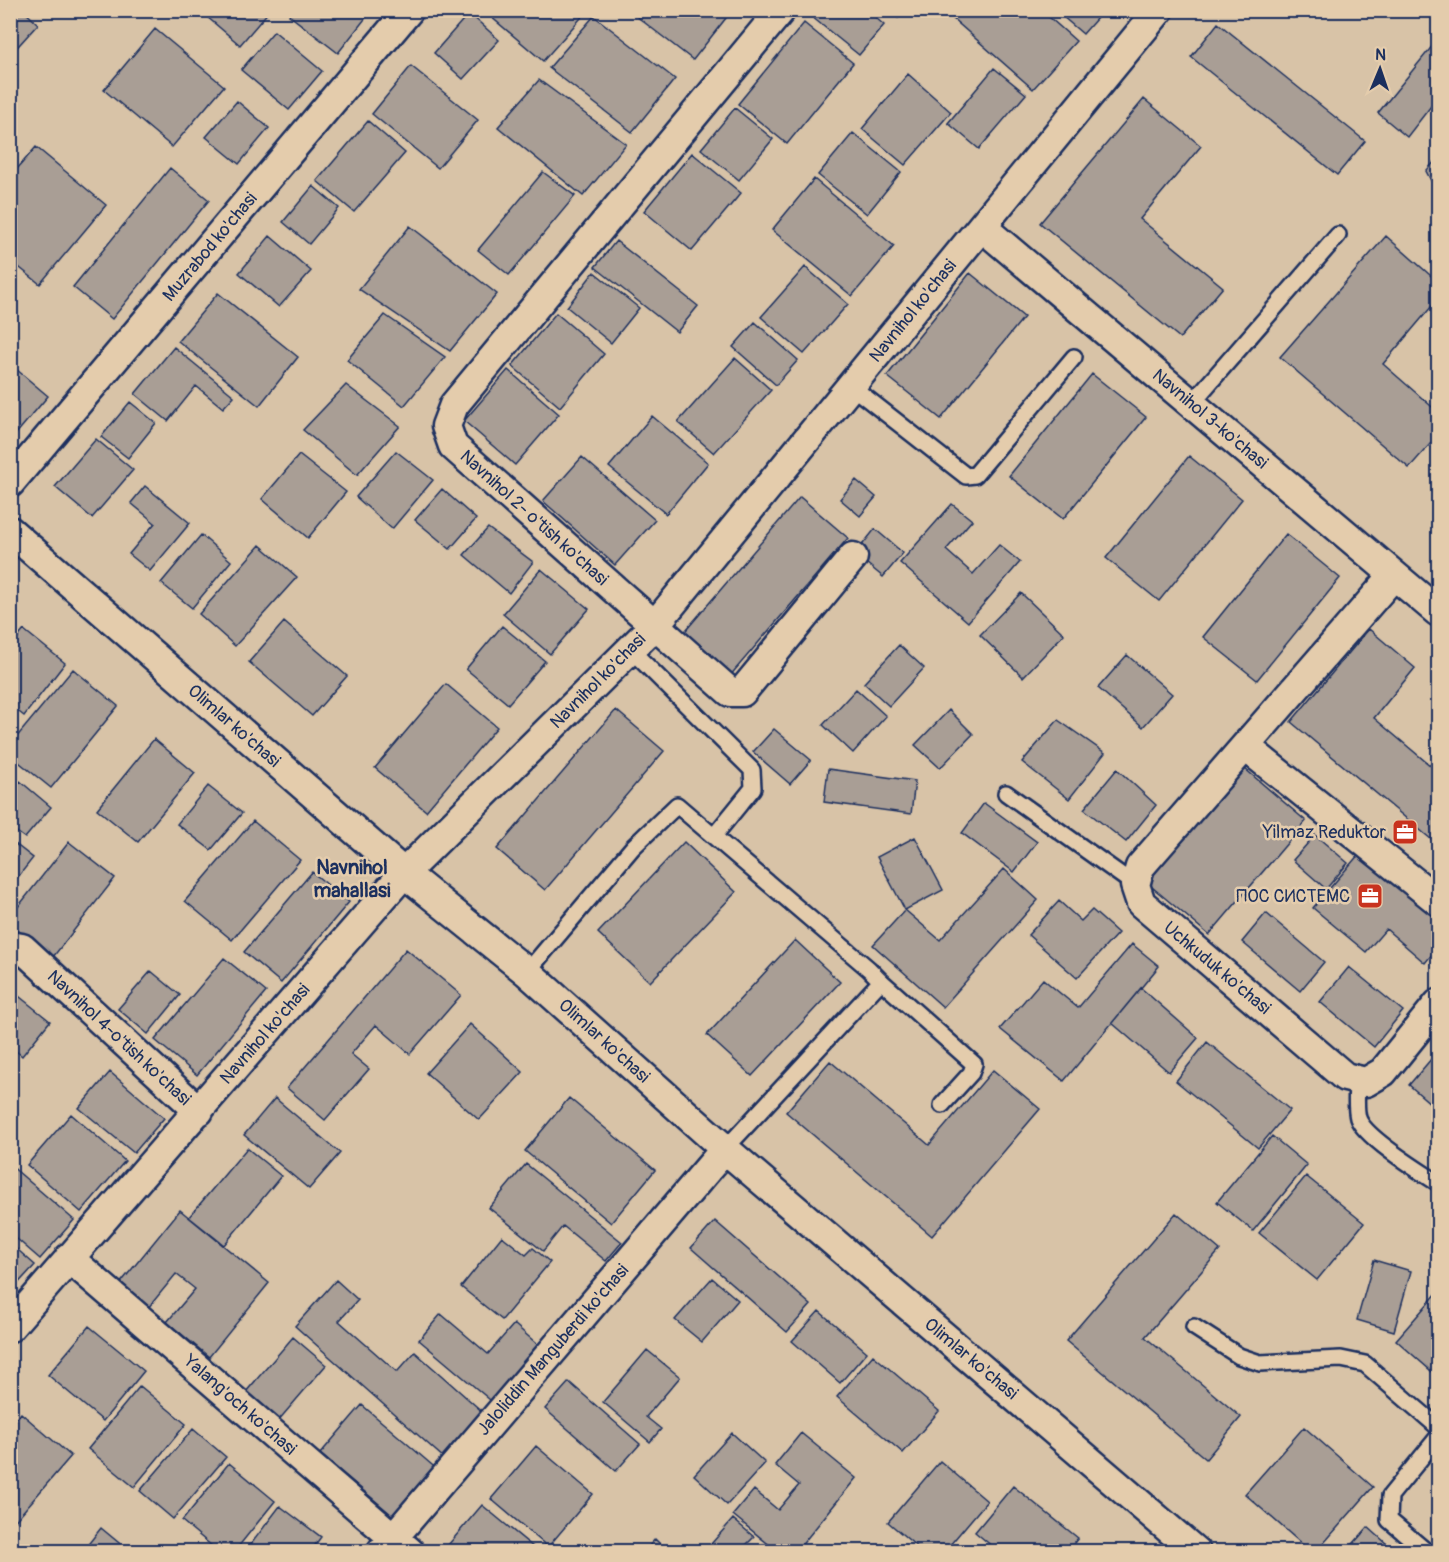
<svg xmlns="http://www.w3.org/2000/svg" width="1449" height="1562" font-family="Pangolin,sans-serif">
<style>
.building{fill:#a99e95;stroke:#1b2f5e;stroke-width:1.5}
.lines{fill:none;stroke-linecap:round;stroke-linejoin:round}
.service-casing{stroke:#1b2f5e;stroke-width:20}
.minor-casing{stroke:#1b2f5e;stroke-width:33}
.service{stroke:#e4ccac;stroke-width:15}
.minor{stroke:#e4ccac;stroke-width:28}
.labels{text-anchor:middle;dominant-baseline:central;stroke-width:5;stroke-linejoin:round;paint-order:stroke}
.street-label{font-size:18px;fill:#1b2f5e;stroke:#e4ccac}
.poi-label{font-size:18px;fill:#1b2f5e;stroke:#e4ccac;text-anchor:end}
.neighbourhood-label{font-size:20px;font-weight:bold;fill:#1b2f5e;stroke:#e4ccac}
</style>
<rect width="100%" height="100%" fill="#d8c3a7"/>
<filter id="ink" filterUnits="userSpaceOnUse"><feTurbulence type="fractalNoise" baseFrequency=".0167" numOctaves="2"/><feDisplacementMap in="SourceGraphic" scale="12" xChannelSelector="R" yChannelSelector="G"/><feConvolveMatrix kernelMatrix="1 2 1 2 8 2 1 2 1" color-interpolation-filters="sRGB"/></filter>
<g filter="url(#ink)">
<!-- building -->
<path class="building" d="M10 10H23L38 24 10 55Z
M199 10H270L240 45Z
M292 10H372L338 53 289 15Z
M483 10H588L543 61Z
M641 10H716L726 18 693 60 636 16Z
M818 10H867L884 25 859 55 812 17Z
M889 10H905L898 18Z
M943 10H1041L1076 41 1033 89Z
M1055 10H1104L1083 34Z
M1284 10H1300L1293 18Z
M469 13 499 40 463 79 434 53Z
M594 16 675 79 632 132 549 68Z
M804 23 853 63 787 144 738 104Z
M1218 23 1365 141 1337 175 1191 57Z
M155 29 224 86 172 147 104 90Z
M274 31 322 71 289 110 241 70Z
M1438 39V97L1407 137 1378 113Z
M411 66 478 120 438 168 372 114Z
M994 68 1026 94 979 149 948 123Z
M908 74 951 112 905 165 862 129Z
M539 80 626 144 583 196 498 127Z
M1144 99 1201 146 1140 219 1223 287 1180 338 1040 223Z
M237 101 269 128 239 164 206 137Z
M735 108 773 139 739 180 701 149Z
M368 121 405 153 354 212 317 181Z
M853 133 901 172 867 214 818 175Z
M36 147 106 205 40 284 10 260V177Z
M692 153 741 193 692 251 644 211Z
M1438 158V194L1426 171Z
M170 168 209 200 112 319 73 287Z
M543 172 575 196 509 275 478 250Z
M814 179 894 246 852 296 772 230Z
M313 186 339 208 309 244 283 222Z
M410 226 497 294 450 351 359 289Z
M270 236 311 271 279 307 239 273Z
M1386 236 1438 282V299L1383 364 1438 412V435L1409 468 1280 357Z
M616 241 698 306 677 332 595 267Z
M805 267 848 304 804 354 761 317Z
M594 272 639 308 611 343 567 307Z
M970 273 1024 317 941 419 887 376Z
M218 293 298 357 259 406 178 341Z
M556 313 604 354 560 407 512 366Z
M385 315 445 357 404 406 347 360Z
M755 322 798 360 776 385 733 347Z
M174 347 234 396 223 408 196 386 168 421 135 394Z
M735 358 771 390 714 453 678 422Z
M10 364 48 396 10 441Z
M508 370 559 414 515 465 464 421Z
M1092 374 1146 417 1063 519 1009 476Z
M346 385 400 426 357 475 303 430Z
M130 402 156 423 128 458 101 437Z
M652 416 708 463 666 514 609 467Z
M96 439 133 470 92 518 55 487Z
M396 451 433 480 392 529 356 497Z
M299 455 346 492 308 538 262 499Z
M1189 456 1242 499 1159 601 1106 558Z
M582 457 655 520 615 565 543 501Z
M856 480 876 497 860 516 840 499Z
M145 486 190 523 150 571 129 554 155 523 131 503Z
M442 489 476 519 450 549 415 520Z
M800 497 848 538 729 677 681 636Z
M952 504 972 520 946 550 973 574 999 545 1020 562 968 622 900 563Z
M488 528 533 562 509 593 464 555Z
M875 529 903 553 883 577 855 554Z
M1286 534 1340 578 1257 680 1203 637Z
M201 535 231 561 192 608 161 583Z
M260 545 297 577 235 646 199 614Z
M541 569 589 609 550 654 503 614Z
M1021 593 1064 634 1023 677 980 635Z
M284 622 347 676 312 716 249 662Z
M502 626 545 661 508 704 466 669Z
M1369 629 1415 668 1374 718 1438 772V845L1291 722Z
M24 630 65 663 24 716 10 705V647Z
M899 645 924 668 889 706 864 683Z
M1127 655 1172 694 1143 727 1098 688Z
M73 669 118 706 51 788 10 755V745Z
M446 684 497 727 426 811 375 768Z
M856 689 886 716 853 753 823 725Z
M616 710 664 751 545 890 497 849Z
M949 710 973 734 940 768 915 745Z
M1058 720 1105 753 1069 799 1022 762Z
M774 729 811 760 790 784 753 752Z
M154 739 195 773 138 842 97 809Z
M1244 768 1306 821 1209 935 1146 882Z
M828 769 915 781 911 814 824 802Z
M1117 769 1156 805 1126 842 1084 809Z
M20 781 51 807 25 838 10 827V793Z
M208 786 242 813 211 850 177 824Z
M984 803 1037 842 1014 872 962 833Z
M253 821 300 860 232 940 185 901Z
M1315 835 1348 863 1326 889 1293 860Z
M915 837 943 890 905 910 877 857Z
M10 840 33 858 10 887Z
M69 842 115 878 53 957 10 924V917Z
M684 842 736 892 650 982 598 933Z
M1360 853 1438 919V947L1425 963 1386 929 1366 952 1313 908Z
M1004 869 1038 900 943 1007 873 945 905 910 940 940Z
M312 872 349 902 281 983 244 952Z
M1059 901 1081 921 1092 910 1118 933 1077 978 1028 935Z
M1266 913 1324 962 1300 991 1242 942Z
M795 940 840 982 752 1076 707 1035Z
M1132 944 1159 966 1064 1081 1000 1029 1043 979 1078 1008Z
M406 949 461 995 410 1054 376 1025 351 1054 369 1069 325 1120 287 1088Z
M224 958 266 992 197 1075 155 1040Z
M1349 967 1403 1011 1374 1047 1320 1002Z
M151 971 180 995 148 1034 118 1009Z
M1141 988 1198 1038 1169 1072 1112 1023Z
M10 989 50 1021 22 1056 10 1046Z
M470 1024 523 1072 479 1120 426 1073Z
M1207 1042 1290 1110 1258 1148 1176 1081Z
M1438 1051V1110L1409 1085Z
M830 1061 929 1145 993 1070 1040 1109 932 1236 786 1112Z
M110 1072 164 1118 134 1153 79 1108Z
M275 1098 340 1153 309 1189 244 1135Z
M569 1098 655 1170 611 1223 525 1151Z
M71 1114 125 1161 81 1212 27 1165Z
M1272 1136 1307 1165 1253 1231 1217 1202Z
M247 1148 281 1176 224 1245 189 1217Z
M526 1164 622 1242 606 1261 563 1226 543 1251 489 1208Z
M10 1165 74 1220 40 1259 10 1233Z
M1306 1176 1364 1223 1317 1280 1259 1233Z
M180 1210 269 1283 209 1357 167 1322 195 1289 176 1274 148 1308 119 1285Z
M1176 1213 1220 1250 1145 1337 1241 1417 1206 1459 1066 1341Z
M715 1221 811 1305 787 1332 691 1248Z
M502 1236 526 1255 533 1248 550 1262 502 1320 461 1287Z
M10 1243 35 1265 10 1292Z
M1374 1260 1411 1271 1394 1331 1357 1320Z
M712 1278 738 1300 702 1342 675 1320Z
M336 1280 358 1300 339 1321 397 1372 415 1352 485 1414 445 1459 295 1326Z
M1438 1292V1377L1396 1340Z
M819 1311 867 1352 840 1383 792 1341Z
M441 1314 488 1354 514 1324 543 1349 496 1405 419 1340Z
M89 1326 144 1371 103 1421 48 1375Z
M293 1337 326 1365 278 1421 245 1393Z
M647 1350 680 1377 646 1417 661 1429 650 1442 603 1402Z
M873 1355 939 1411 903 1453 837 1397Z
M569 1382 640 1444 616 1471 545 1409Z
M140 1386 186 1424 134 1487 88 1449Z
M362 1405 439 1471 398 1520 320 1454Z
M21 1413 71 1456 14 1522 10 1519V1425Z
M1304 1427 1373 1487 1316 1552H1311L1245 1494Z
M193 1429 226 1457 173 1519 140 1491Z
M732 1433 765 1463 727 1505 694 1475Z
M801 1433 856 1478 796 1552H778L733 1515 754 1490 778 1510 799 1485 775 1465Z
M536 1446 593 1494 548 1547 491 1499Z
M940 1461 987 1501 944 1552H923L888 1522Z
M229 1463 275 1501 234 1552H219L182 1521Z
M1013 1486 1078 1538 1067 1552H999L975 1532Z
M482 1505 539 1552 443 1551Z
M280 1506 321 1537 310 1552H245Z
M733 1519 754 1537 744 1547 748 1552H704Z
M1368 1527 1396 1552H1346Z
M101 1528 130 1552H82Z
M655 1539 668 1552H644Z"/>
<g class="lines">
<!-- service casing -->
<g class="service-casing">
<path id="service" d="M851 386 966 476 975 475 1074 357
M1192 403 1338 235
M630 649 752 770 753 788 714 836
M1006 793 1135 885
M527 972 633 847 677 805 869 969 881 981 725 1149
M881 981 974 1064 971 1073 942 1105
M1357 1080C1357 1091 1355 1107 1358 1118 1364 1137 1421 1172 1438 1183
M1194 1327 1239 1356 1260 1363 1341 1359 1365 1364 1438 1427
M1427 1552 1389 1520 1390 1496 1438 1437"/>
</g>
<!-- minor casing -->
<g class="minor-casing">
<path id="minor" d="M781 10 454 405 446 426 453 446 730 692H742L853 557
M982 227 1438 612
M10 483 409 10
M10 531 404 873 527 972 725 1149 1196 1552
M1394 575 1140 867 1135 885 1141 903 1345 1077 1366 1082 1383 1072 1438 1004
M1246 747 1438 901
M10 946 22 948 199 1111
M69 1258 410 1552
M10 1327 404 873 654 626 1159 10
M381 1552 725 1149"/>
</g>
<!-- service -->
<use href="#service" class="service"/>
<!-- minor -->
<use href="#minor" class="minor"/>
</g>
</g>
<!-- icons -->
<defs>
<g id="office-square" transform="scale(1.35)"><rect x="-9" y="-9" width="18" height="18" rx="4" fill="#c8321e" stroke="#e4ccac"/><path d="M-6-3h4V-5.5h4V-3h4V5H-6ZM-1-4.5V-3h2v-1.5ZM-6 0V1H6V0Z" fill="#fff"/></g>
</defs>
<g fill-rule="evenodd">
<use href="#office-square" x="1405" y="832"/>
<use href="#office-square" x="1370" y="896"/>
</g>
<g class="labels">
<!-- street labels -->
<g class="street-label">
<text transform="translate(210 247) rotate(-50)">Muzrabod ko'chasi</text>
<text transform="translate(913 311) rotate(-51)">Navnihol ko'chasi</text>
<text transform="translate(1210 419) rotate(40)">Navnihol 3-ko'chasi</text>
<text transform="translate(534 518) rotate(42)">Navnihol 2- o'tish ko'chasi</text>
<text transform="translate(598 681) rotate(-45)">Navnihol ko'chasi</text>
<text transform="translate(234 726) rotate(41)">Olimlar ko'chasi</text>
<text transform="translate(1217 968) rotate(40)">Uchkuduk ko'chasi</text>
<text transform="translate(265 1034) rotate(-49)">Navnihol ko'chasi</text>
<text transform="translate(119 1038) rotate(43)">Navnihol 4-o'tish ko'chasi</text>
<text transform="translate(604 1041) rotate(42)">Olimlar ko'chasi</text>
<text transform="translate(553 1350) rotate(-49)">Jaloliddin Manguberdi ko'chasi</text>
<text transform="translate(971 1359) rotate(40)">Olimlar ko'chasi</text>
<text transform="translate(240 1405) rotate(41)">Yalang'och ko'chasi</text>
</g>
<!-- poi labels -->
<g class="poi-label">
<text x="1386" y="832">Yilmaz Reduktor</text>
<text x="1350" y="896">ПОС СИСТЕМС</text>
</g>
<!-- neighbourhood labels -->
<g class="neighbourhood-label">
<text x="352" y="867">Navnihol<tspan x="352" dy="23">mahallasi</tspan></text>
</g>
</g>
<!-- margin -->
<rect width="1449" height="1562" fill="none" stroke="#e4ccac" stroke-width="36"/>
<rect x="18" y="18" width="1413" height="1526" fill="none" stroke="#1b2f5e" stroke-width="2" filter="url(#ink)"/>
<!-- north arrow -->
<g transform="translate(1380 69) rotate(2)" stroke="#e4ccac" stroke-width="4.5" paint-order="stroke">
<path d="M0-4.5L10 22L0 15L-10 22Z" fill="#1b2f5e"/>
<text y="-9" font-size="16" font-weight="bold" text-anchor="middle" fill="#1b2f5e">N</text>
</g>
</svg>
